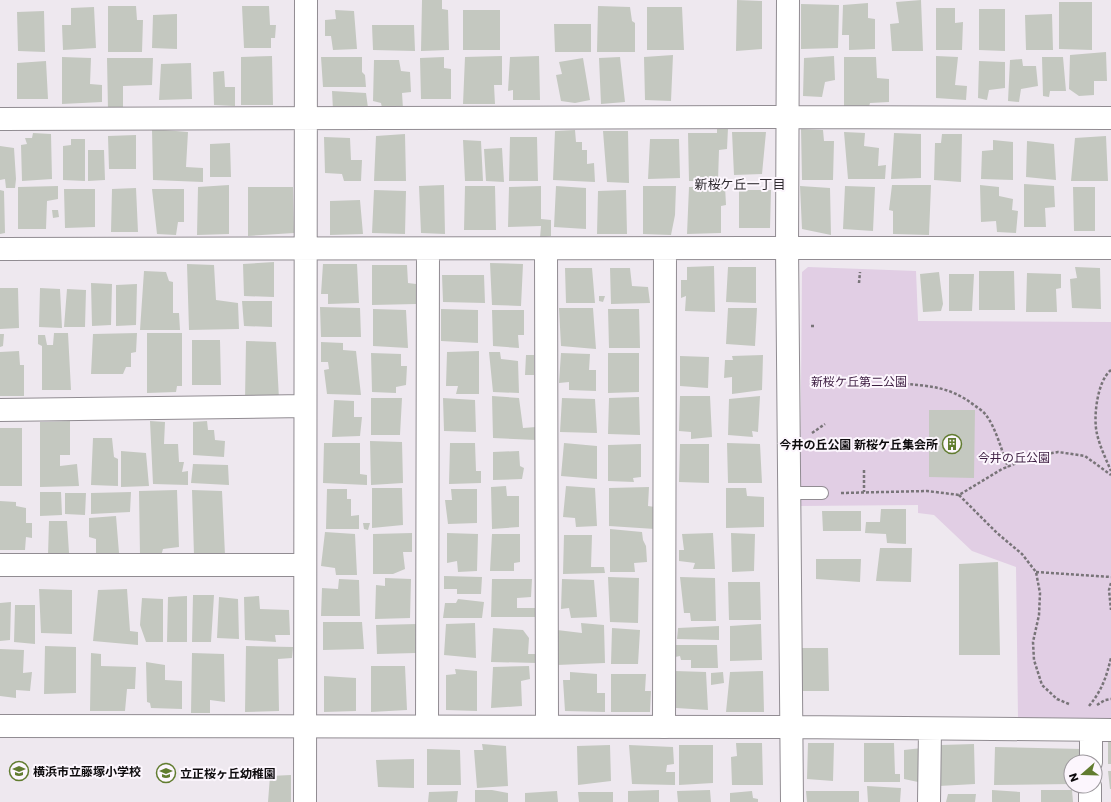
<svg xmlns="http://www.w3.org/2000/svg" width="1111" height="802" font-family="Poppins,'Noto Sans JP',sans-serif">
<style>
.green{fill:#e1cee4}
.building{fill:#c4c8c0}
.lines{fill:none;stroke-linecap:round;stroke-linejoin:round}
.service-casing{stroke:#918c92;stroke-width:14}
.minor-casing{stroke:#918c92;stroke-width:24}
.tertiary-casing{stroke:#918c92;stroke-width:24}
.path{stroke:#787478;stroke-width:2.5;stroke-dasharray:3 2;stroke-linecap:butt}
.service{stroke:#fff;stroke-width:12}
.minor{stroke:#fff;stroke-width:22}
.tertiary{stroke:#fff;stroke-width:22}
.labels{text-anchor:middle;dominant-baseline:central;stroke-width:4;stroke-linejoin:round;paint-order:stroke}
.park-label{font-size:12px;fill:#3c1d41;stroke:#fcf6fd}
.poi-label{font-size:12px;font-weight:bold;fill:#0d0b0d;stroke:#fcf6fd;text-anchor:start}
.neighbourhood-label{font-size:13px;fill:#2f2b30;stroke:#fcf6fd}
</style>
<rect width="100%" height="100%" fill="#eee8ef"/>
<!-- green -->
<path class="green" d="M808 267 916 271 918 321 1111 322V722L1018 719 1016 567 972 551 934 515 918 513V505L800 506 802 272Z"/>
<!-- building -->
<path class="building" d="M422 0H442V9L448 10 449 50 421 51Z
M737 0 762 1V49L736 51Z
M921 0 923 51H892L890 24 899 23 896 2Z
M1059 2H1092V50L1059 49Z
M868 3V18L875 19V49L849 50V35H842L843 5Z
M801 4 839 5 838 48 801 49Z
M108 6H136L137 20H143L142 52H108Z
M242 6H269L270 25H276L275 38H271V48H244Z
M598 6 630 7 632 21 635 23V52H597Z
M94 7 96 48 63 50 62 25H71V8Z
M647 7H682L684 50H647Z
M936 8H955V23L963 22 962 50H936Z
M979 9H1005V51L979 50Z
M335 10 354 11 357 49 333 50 331 36H325V20L336 19Z
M463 10H500V50H463Z
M44 11 45 52 18 51 17 12Z
M177 14V49L152 48 153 15Z
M1052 14 1053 50H1026L1025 15Z
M554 24H591V52H555Z
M372 25H414L415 51 373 50Z
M1106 52 1107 81H1094V95L1079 96 1069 89 1070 55Z
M673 55 671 101 645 100 644 57Z
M272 56 273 105H241V57Z
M502 56V85H494L495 104H463L465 57Z
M539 56 540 100H513V90L508 91 510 57Z
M834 56 835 80 825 82 822 97 803 96 804 58Z
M936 56 958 57 955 85 967 86 966 100 936 98Z
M62 57 91 58 90 84 102 85V102L62 104Z
M321 57H362V72L365 75 366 87H323Z
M444 57V68L451 69V99H421L420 58Z
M620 57 625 102 601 104 599 58Z
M844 57H876L877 78 889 79V102L870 103 868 110 844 109Z
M1042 57H1063L1066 91H1050L1049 97 1043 96Z
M107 58H153L152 85 123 86V110H108Z
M583 58 590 100 575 103 561 101 556 75 562 74 559 62Z
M1022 59 1023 66H1036L1038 86 1021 89 1019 102 1008 101 1010 60Z
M374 60H399L401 71 410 72 411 92 402 93 403 109 382 108 381 103 373 101Z
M46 61 48 99H17V63Z
M979 61 1005 62V88L989 90 987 100 978 98Z
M191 63 192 99 159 100 161 64Z
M224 71 225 87H235V106L214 105 213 72Z
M332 91 366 93 368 108 333 110Z
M717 128H728L727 149 719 150 718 181H689L688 133H717Z
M152 129 188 132 186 167 203 168V182L153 180Z
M801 129 823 130 824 141H834L833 180H802Z
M575 130 576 142H582V150H587V164L594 163 595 182 553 180 555 131Z
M603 131H628L629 183 607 182Z
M732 132H766L762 174 734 175Z
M844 132 865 133 864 146 879 148 878 166 886 165 885 179H848Z
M33 133 51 134 52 179 22 181 21 145 27 144 25 138H32Z
M894 133 921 134V178L891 179Z
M405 134 406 181H374L376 136Z
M942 134H962L961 182 934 180 935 143H941Z
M136 135V169H109L108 136Z
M1106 136 1108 181H1071L1075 138Z
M324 137 350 138 351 160H362L361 181H344L342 174 325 173Z
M510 137H537L538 181H509Z
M71 139H85V181L63 180V146L71 145Z
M650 139H679L680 178 648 179Z
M463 140 481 141 483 181H465Z
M993 140 1013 142V180L981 179 982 151 993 150Z
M1027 141 1054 144 1056 180 1026 177Z
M230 143 231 177H210V144Z
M0 146 14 148 16 179 15 188H6L5 179 0 180Z
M502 148 504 182 486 181 484 149Z
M88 150H104L105 180 88 181Z
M1024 184 1054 186 1055 207 1045 208 1046 227H1024Z
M229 185V234L197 235 198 187Z
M444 185 445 234 421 233 419 186Z
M892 185H931L929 235 893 234V211L889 210Z
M980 185 999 187V196L1013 199 1012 210 1018 211 1016 233 997 232 996 221 981 222Z
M58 186V199L47 201 46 229H18V187Z
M465 186H495L496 230H464Z
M541 186V219L551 220V236L540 238 541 226 508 227 509 187Z
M556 186 586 188V229L554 227Z
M643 186H676L675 215 671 235 643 234Z
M725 186 726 205 721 206V233L687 234 689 187Z
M800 186 830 188 831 235 802 229Z
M845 186 875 187 873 231 843 229Z
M248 187H293L294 233 248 236Z
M1073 187H1095V231H1074Z
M136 188 138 232H111L112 189Z
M64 189H95V227L65 228Z
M152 189H184V222H178L176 235 157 234Z
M0 190 4 191 5 233 0 234Z
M374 190 406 191 405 234 372 233Z
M626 190 627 234H597L598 191Z
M739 190H771L770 228H739Z
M360 200 363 234 330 235V201Z
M52 210H58L59 217 53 218Z
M274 262V297L244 296 243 264Z
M490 263 523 264 521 306 492 305Z
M187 264 214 265 216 300 238 303 239 329 189 330Z
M323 264H357L359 303 328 304V294H321Z
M372 265H407L408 283 416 284V304L372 305Z
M714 266 715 312 685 311 686 296 681 298V280H687V267Z
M728 267H756V303L726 302Z
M1075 267 1100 268 1101 309 1072 308 1070 279 1077 278Z
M565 268H592L595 303H566Z
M610 268H630L632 286 648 287 650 303 611 304Z
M144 271 166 272 169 281 173 282V313H179L180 330H140Z
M979 271H1014L1015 310H979Z
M939 272 943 304 941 311 923 312 920 274Z
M1027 273 1061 274V288L1056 289 1057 312H1026Z
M949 274H974L972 311H949Z
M442 275H484L485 303 443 302Z
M91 283 112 284 111 325 92 326Z
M137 284 136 325 116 326V285Z
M0 288H18L19 328 0 329Z
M40 288 60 289 62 328 39 327Z
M67 289 86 290 85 327H64Z
M599 296H605L603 302 599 301Z
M242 301H272V327L244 326Z
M320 307 360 308 361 337H321Z
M559 308H593L596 349 561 346Z
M728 308H757L755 346 726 344Z
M373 309 406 310 408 348 373 346Z
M441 309 478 310V343L441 341Z
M608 309H639L640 348H609Z
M492 310H524V335H518L519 348 493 346Z
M54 333H68L71 390H42V346L38 344V335H45L47 345H53Z
M137 333 136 352 131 353V367H126L123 374H91L93 334Z
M147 333H182V386H177L176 392 147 393Z
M0 334H4L3 346 0 347Z
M192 340H220L221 385H192Z
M246 341 276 342 279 399 245 400Z
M321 342 343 343V350L356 351 361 395 327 394 324 370 329 369 328 362H321Z
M19 351 20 365H24V396H0V352Z
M479 351V394H456L458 386H446L447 352Z
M489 352H500L501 359 518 361 519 393 493 392Z
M371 353 401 354V366H407L406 385 396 387V393L372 392Z
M561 353 590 354 589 370H596V391L569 390V382L559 383Z
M608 353H639V392L608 393Z
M526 355H534V375H525Z
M763 355 762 390 732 394V377L724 378 725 360H733L732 356Z
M680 356 709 357 708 388 680 386Z
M492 396 519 398 523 428 536 427V440L493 438Z
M680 396H710L712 437 691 439V432L679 431Z
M760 396 758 432 752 431 753 437 728 435 729 399Z
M639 397 640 435 608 434 609 398Z
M371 398H402L400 435H371Z
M443 398 475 400 476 432 444 431Z
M562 398 595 399 597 433 560 432Z
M334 400 354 401V417H362L360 436 332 437Z
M929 410H975L974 478 929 477Z
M70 421V455H60V466L77 464 79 486 40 487V422Z
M150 421 165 422 164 444H178L179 462H184L182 472 188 471V485L153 484Z
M207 421 208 430H214L215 440 225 441 224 457 193 455V422Z
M0 428H22V486H0Z
M93 438H112L114 457 118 459V486L91 485Z
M370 441 402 442 403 483 371 485Z
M324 443H360V474L367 475V485L323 483Z
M450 443H475L476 471H481V483L449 484Z
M564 443 597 446V479L561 476Z
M727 443 760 444 762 483H728Z
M641 444V477L633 478 634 482 608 481V445Z
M680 444H709V483L679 482Z
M121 451 146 453 149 486 121 487Z
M519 451 520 466 524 468 522 479 493 480V452Z
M193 464 228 465 229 485 191 483Z
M506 486 507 496H519V527L492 529 491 487Z
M566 486 595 488 597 526 576 527 575 518 563 517Z
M649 487 648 506 655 507V529L609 526V488Z
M372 488H402L403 525 372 528Z
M726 488H746L747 496 764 497V527L726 528Z
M327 489H347V499H351V516L359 515V529H326Z
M451 489H477V523L448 524 445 500H452Z
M177 490 179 547 163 549 161 556H140L139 491Z
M192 490 222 491 225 555H194Z
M40 492H61L62 515 40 516Z
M131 492 130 512 91 514V493Z
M65 493H86L85 515 65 514Z
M0 501 16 502V506L26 508V523H32V538L26 537 25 550H0Z
M881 509H906V544L887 543 886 534 865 533 866 522H880Z
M822 511H861V531H823Z
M116 516 119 553H96V539L89 537V518Z
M49 521H67L69 553 48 555Z
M363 523H370L368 530 364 529Z
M610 529 642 532 643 540 646 546 647 562 634 563 635 572H610Z
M325 532 355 534 357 575H336L335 568 321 566Z
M412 533V552H403L405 569 393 574H373V534Z
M447 533 478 534 477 571 458 572 457 561 447 563Z
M713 533 715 569H693L695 563 679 561V550H684L682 534Z
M731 533 755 534 754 571 732 572Z
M492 534H520V562L514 563V571H490Z
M564 535H592L591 567H604L605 573 563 574Z
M880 548H912L911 582 876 581Z
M816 559H861L860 582 816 579Z
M998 562 1000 655H959V564Z
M444 576 482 577 481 594H457V589H444Z
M608 577 639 578 638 623 610 622Z
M680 577 715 578 716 621H691L690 613H684Z
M385 578 411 579 410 618 375 619 376 585 385 586Z
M339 579 359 580 360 616H321L322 588 338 589Z
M492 579H532L531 597 517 598V608H538L539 617H491Z
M562 579 594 580 597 617 571 618 569 608 561 609Z
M728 582H760L761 620H729Z
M39 589 72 590V634L41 633Z
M127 589 130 631 138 632V645L93 641 98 590Z
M193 595H214L211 642H192Z
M187 596V642H167L168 597Z
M259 596 260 609 289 610 290 635H275L276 642 245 640 244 597Z
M219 597 238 599 239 639 217 638Z
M142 598 163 599V642H146L140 625Z
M458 599 484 602 482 618H443L445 603H456Z
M11 602 10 640 0 641V603Z
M15 605H35V644L14 642Z
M323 622H362L364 649 323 650Z
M475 623 476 658 444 655 446 624Z
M581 623 604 625 605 663 557 665V630L582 633Z
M417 624 416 653 377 654 376 625Z
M761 624 762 660 730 661V626Z
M719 626V640L677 639 678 628Z
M493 628 523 630 529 638 528 654H537V663L491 662Z
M612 628 640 630 638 664H611Z
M675 645H717L718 668H691V660H681L680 656 675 657Z
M45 646 76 647V693L44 694Z
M246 646 293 647 292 658 278 659 279 711 245 712Z
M798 648H828L829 691H799Z
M0 649 24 650 23 673 32 672 30 691 16 690V698L0 696Z
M91 653 101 654V666L136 667 135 689H127L125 711H90Z
M192 653 224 654 225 702 210 700V713H191Z
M146 662 165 665V680L182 681V709L151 708 150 703 147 702Z
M371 666H405L407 710 371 712Z
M529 666 530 679 521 681 522 706 491 708 493 667Z
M455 669 477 671V711L446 710V675L456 674Z
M675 671 706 672 708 710 676 708Z
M763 671 764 712H726L730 672Z
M570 672 597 674V693H605V712L565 711 563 680H570Z
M723 672 724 683 711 685V673Z
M611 674H646L645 691H651L650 712H611Z
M324 676 356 678V711L324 712Z
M1108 737H1111V764H1108Z
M736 743H762L763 785H732L731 757 737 756Z
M808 743H834L833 781 807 779Z
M864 743H894L895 774H900V782H864Z
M482 744 506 746 508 786 477 788 474 750H483Z
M974 744 975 784 939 786 941 745Z
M610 745 611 781 578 785 577 746Z
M629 745 673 747 674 764 667 765 666 772H675V785L632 784Z
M679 745H713V783L679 785Z
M995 747 1082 749 1081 762H1071V784L994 785Z
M922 748 918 782 904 779V750Z
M427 749 460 750 461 785H427Z
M414 759V788L378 787 376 760Z
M1108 771H1111V789H1110Z
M291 775V802H268L270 776Z
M867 786 901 788 900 802H868Z
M475 790H492L508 793V802H475Z
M659 790V802H628V791Z
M710 790 711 802H678L677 791Z
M992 790 1020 792V802H992Z
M1041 790H1072L1073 802H1041Z
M458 791 457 802H428L429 792Z
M557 791 558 802H525V793Z
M752 791 753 798 758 799V802H730V793Z
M806 791H859V802H807Z
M578 792H613V802H579Z
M948 794H976L975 802H946Z"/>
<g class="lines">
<!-- service casing -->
<g class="service-casing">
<path id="service" d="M790 493H822"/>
</g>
<!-- minor casing -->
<g class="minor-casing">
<path id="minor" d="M788 0 787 247 792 802
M0 119 788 117 1111 118
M0 249C370 249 741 247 1111 248
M546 249 547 726
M0 410 305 406
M0 565H305
M427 726 428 249
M664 727 665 249
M792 727 1111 730
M1091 762V730
M305 802 306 0
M929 802 930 729
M1090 802V786"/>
</g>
<!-- tertiary casing -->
<g class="tertiary-casing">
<path id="tertiary" d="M0 726 792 727"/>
</g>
<!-- path -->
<path class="path" d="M859 283 860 272
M811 326H816
M1111 370C1097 381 1093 418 1097 434 1100 447 1106 459 1111 471
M895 383C926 386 948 385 974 405 978 408 983 411 986 415 996 428 1002 452 1008 467
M812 433 825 424
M864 470V492
M841 493 927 491 959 495 1002 469 1034 456 1058 452 1085 456 1111 475
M959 495 997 533 1022 554 1036 572 1040 593 1039 615 1033 642 1034 660 1042 685 1057 699 1069 704
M1036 572 1111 577
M1111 583 1109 590 1111 610
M1097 705 1105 700 1111 699
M1089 706C1102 690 1106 678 1111 658"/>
<!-- service -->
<use href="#service" class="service"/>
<!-- minor -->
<use href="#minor" class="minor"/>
<!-- tertiary -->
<use href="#tertiary" class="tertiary"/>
</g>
<!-- icons -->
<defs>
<g id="building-ring" transform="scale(1)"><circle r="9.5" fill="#fcf6fd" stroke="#617c2f" stroke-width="1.5"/><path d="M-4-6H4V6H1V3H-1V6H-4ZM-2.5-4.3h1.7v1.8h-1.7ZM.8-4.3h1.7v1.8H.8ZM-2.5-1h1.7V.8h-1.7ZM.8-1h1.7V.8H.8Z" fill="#617c2f"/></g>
<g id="school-ring" transform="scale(1)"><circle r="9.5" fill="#fcf6fd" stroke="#617c2f" stroke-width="1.5"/><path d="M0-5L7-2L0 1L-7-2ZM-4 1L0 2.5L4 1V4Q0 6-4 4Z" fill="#617c2f"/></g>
</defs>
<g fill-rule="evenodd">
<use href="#building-ring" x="952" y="444"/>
<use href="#school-ring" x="19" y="771"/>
<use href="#school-ring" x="166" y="773"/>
</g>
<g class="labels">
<!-- park labels -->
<g class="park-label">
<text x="859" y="381">新桜ケ丘第二公園</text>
<text x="1014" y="457">今井の丘公園</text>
</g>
<!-- poi labels -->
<g class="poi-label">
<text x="938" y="444" text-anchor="end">今井の丘公園 新桜ケ丘集会所</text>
<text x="33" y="771">横浜市立藤塚小学校</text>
<text x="180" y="773">立正桜ヶ丘幼稚園</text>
</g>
<!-- neighbourhood labels -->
<g class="neighbourhood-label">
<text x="740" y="184">新桜ケ丘一丁目</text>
</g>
</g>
<!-- north arrow -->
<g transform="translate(1083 774) rotate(250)"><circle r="19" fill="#fcf6fd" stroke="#9c989d"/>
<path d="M0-3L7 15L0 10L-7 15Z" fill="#617c2f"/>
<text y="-6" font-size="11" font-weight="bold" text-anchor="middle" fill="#0d0b0d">N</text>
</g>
</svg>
